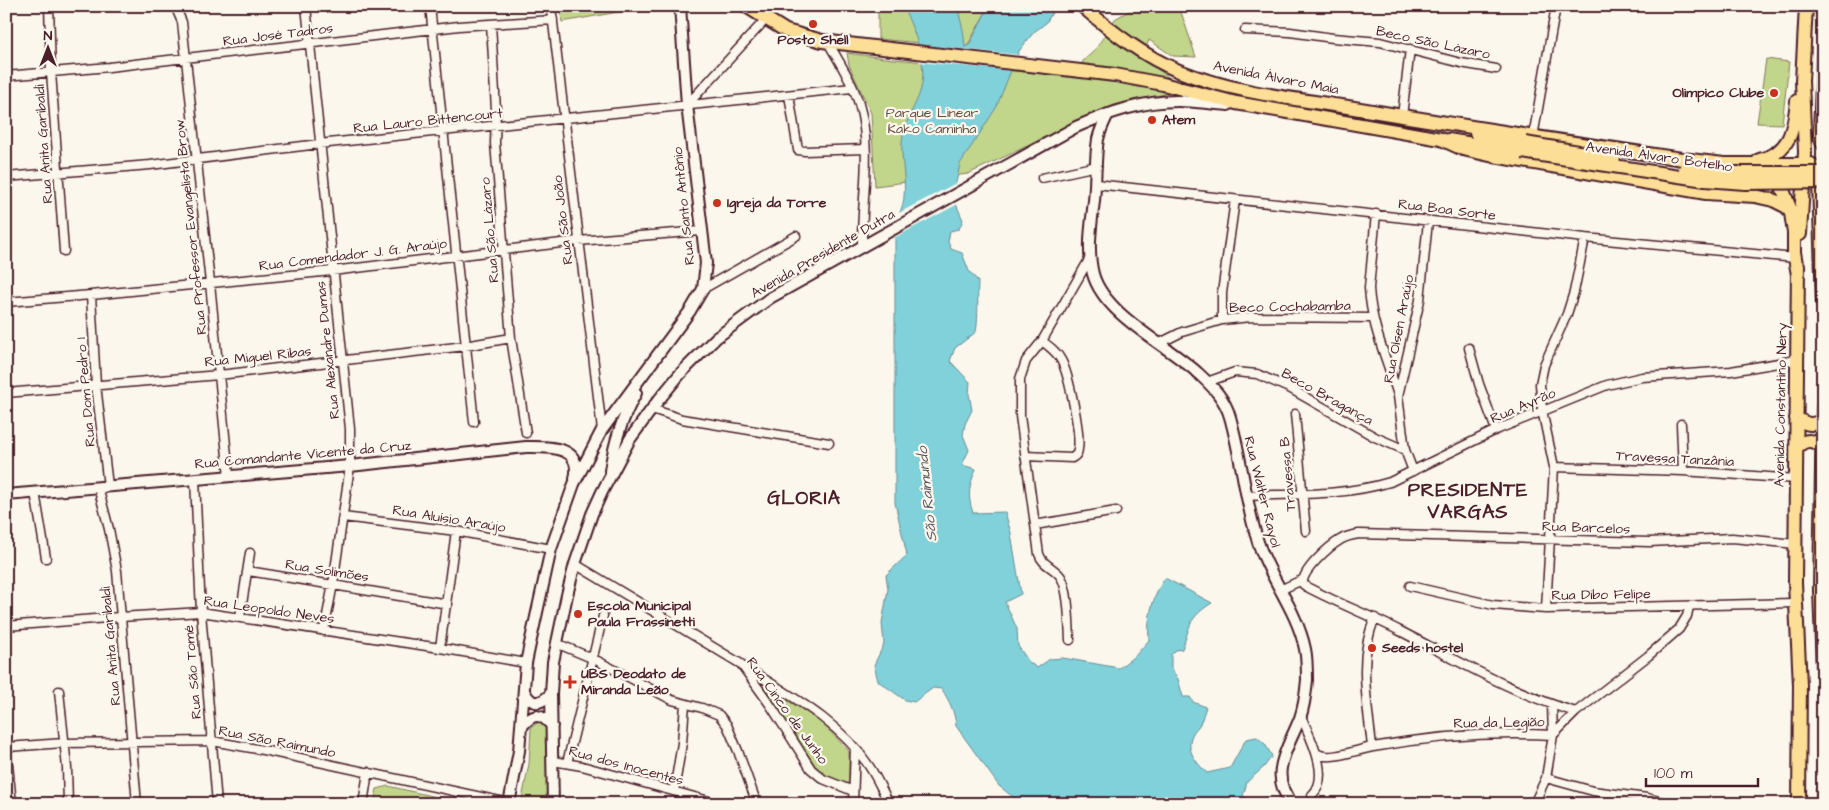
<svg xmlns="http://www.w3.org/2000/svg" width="1829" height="810" font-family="'Architects Daughter',sans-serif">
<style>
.green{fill:#c1d58b;stroke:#867a5b}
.water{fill:#80d1da;stroke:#6a8a94}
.pier{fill:#fbf7ec}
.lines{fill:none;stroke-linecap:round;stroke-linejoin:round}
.minor-casing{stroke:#4a1f2b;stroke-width:11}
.tertiary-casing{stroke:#4a1f2b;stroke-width:14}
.primary-casing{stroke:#4a1f2b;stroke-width:16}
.trunk-casing{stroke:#4a1f2b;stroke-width:16}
.minor{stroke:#fbf7ec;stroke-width:8}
.tertiary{stroke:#fbf7ec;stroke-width:10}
.primary{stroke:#fcde96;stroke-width:12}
.trunk{stroke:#fcde96;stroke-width:12}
.primary-bridge-casing{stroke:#4a1f2b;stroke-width:16;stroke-linecap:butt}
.primary-bridge{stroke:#fcde96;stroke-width:12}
.poi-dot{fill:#c8321e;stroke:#fbf7ec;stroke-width:2}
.labels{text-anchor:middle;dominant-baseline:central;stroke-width:4.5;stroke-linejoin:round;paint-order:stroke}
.street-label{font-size:14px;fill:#4a1f2b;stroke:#fbf7ec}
.poi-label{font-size:14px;font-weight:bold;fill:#4a1f2b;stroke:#fbf7ec;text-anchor:start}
.park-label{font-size:14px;fill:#684c43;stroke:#fbf7ec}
.water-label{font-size:15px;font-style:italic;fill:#5a5460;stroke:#fbf7ec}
.district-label{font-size:19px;font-weight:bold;letter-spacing:1px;fill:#4a1f2b;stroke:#fbf7ec}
</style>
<rect width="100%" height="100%" fill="#fbf7ec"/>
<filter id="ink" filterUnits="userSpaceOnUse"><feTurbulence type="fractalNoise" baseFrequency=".02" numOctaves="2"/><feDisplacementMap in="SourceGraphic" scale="10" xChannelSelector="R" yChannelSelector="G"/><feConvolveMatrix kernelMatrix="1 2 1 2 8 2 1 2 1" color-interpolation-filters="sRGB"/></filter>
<g filter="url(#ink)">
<!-- green -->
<path class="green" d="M560 6H623L624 11 562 22Z
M870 6H989L968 45 965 47 878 39V12Z
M1137 6H1179L1196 57 1173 56 1149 40 1142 57 1176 83 1170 93 1114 105 968 174 875 186 871 113 849 65 847 53 884 58 1076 77 1083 61 1095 50 1115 19Z
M1766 59 1789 62 1782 124 1757 123Z
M764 686 818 719 849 751V785L820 773Z
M539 721 551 728 550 804H521L529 764 531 728Z
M388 786 466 804H374L377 789Z"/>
<!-- water -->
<path class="water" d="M903 6H957L963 30 965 47 969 45 989 6H1056L1046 23 1034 32 1019 51 996 108 960 164 953 197 963 220 959 229 950 231 948 242 951 249 962 253 969 271 978 281C977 298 979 314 976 332L955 348 950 361 970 382 969 394 972 410 965 424 963 435 969 450 962 465 976 469C969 486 967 495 973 513L1005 512 1011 533 1021 594 1005 602 1017 629 1018 646 1029 662 1037 668 1050 659 1063 658 1119 668 1136 655 1149 640C1147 617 1152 598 1165 578L1212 603C1188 618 1191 625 1182 649L1176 650 1171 655V668L1178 679 1183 697H1190L1193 702 1206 707C1204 712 1203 717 1201 722 1199 727 1194 730 1192 735 1185 751 1197 763 1207 773L1230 768 1246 739 1257 737 1265 744 1272 756 1264 767 1247 782 1243 796 1252 804H1018V801L999 786 956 726C955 712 949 701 942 689L933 688 914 702 905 700 878 681 874 665 884 644 882 623 888 589 886 575 907 555 895 503V225C898 216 904 205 904 196 906 178 901 160 902 142 903 125 913 110 919 95 930 65 915 34 903 6Z"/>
<!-- pier -->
<path class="pier" d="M915 44 1020 55 1013 71 919 62Z
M958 182 955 196 958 204 892 239V225L895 215Z"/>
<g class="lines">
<!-- minor casing -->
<g class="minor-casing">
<path id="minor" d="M49 6 51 72 64 251
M175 6 182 22 210 283 229 476
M306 6 350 429V466L333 584 324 631
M430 6 474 422
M551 6 602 430
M491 24 496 110 495 143 511 338 526 433
M1245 30 1290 32 1333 38 1380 42 1461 63 1496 69
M828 42C839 62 853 83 859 104 873 151 861 200 862 247
M6 76 109 67 459 26 553 20
M789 95 798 150 805 151 865 149
M687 105 766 19
M1402 116 1410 49
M1533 137 1556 6
M6 177 150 165 319 144 852 88
M1042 178 1097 166
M1096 184 1585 238 1795 258
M1376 214 1369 288C1371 325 1387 360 1398 395
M703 289 796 236
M91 295 96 385 108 486
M6 302 91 295 332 271 578 241 701 231
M1222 320V293L1235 200
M1160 343 1182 332 1222 320 1251 317 1372 318
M1469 348 1479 384 1496 430
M1207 382 1235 372 1257 374 1291 389 1375 437 1405 450
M6 393 219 375 465 346 511 338
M652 409 682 419 829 443
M1295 414 1306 531
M1681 424 1683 471
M1025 456 1072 458C1076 456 1078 453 1078 449 1081 434 1069 374 1061 360 1057 352 1050 347 1042 341
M1554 467 1683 471 1796 479
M1413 471 1405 450 1398 396 1420 300 1428 221
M195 479 201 612 217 804
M98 487 109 529 117 571 137 804
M35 492 46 558
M1246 496C1293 494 1344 496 1390 482L1496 430 1607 385 1642 377 1731 371 1796 360
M343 517 456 531 551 549
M1035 525 1116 511
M575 564 741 664 771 706 811 769 823 779 853 791
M248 571 448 604
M1410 586 1493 605 1546 609 1795 603
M1280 590 1302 580
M1546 609 1554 467 1542 410 1540 384 1544 365 1567 314 1574 292 1585 238
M240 617 250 553
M6 626 120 617 201 612 440 648 526 663
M1070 640C1069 622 1069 591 1061 577 1054 567 1043 566 1039 554L1020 416V379L1026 361 1042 341 1090 258
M556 643 594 659 672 700 702 708 719 715 727 725 738 751 757 804
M440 648 456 531
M745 667C789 695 839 721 869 766 877 778 883 791 889 804
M59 691 67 768 68 804
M1576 712C1514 694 1457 660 1400 631 1369 615 1337 603 1307 587L1303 584C1301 571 1330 546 1340 540 1346 536 1352 535 1359 534L1649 542 1732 538 1796 544
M1301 716C1309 735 1332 777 1312 795
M6 744 12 804
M7 747 64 743 212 741 263 750 509 803
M1372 747C1368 705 1357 658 1375 618
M1318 754C1330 761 1359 749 1373 747 1434 736 1492 732 1553 735L1576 712 1648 656 1679 629 1687 616 1689 607
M553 761 582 766 720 804
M567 763 603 616
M1546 778 1593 791 1647 798 1672 804
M674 791 682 743 685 704
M363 804 368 772
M853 804 855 748
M1534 804 1546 778 1553 735 1552 705"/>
</g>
<!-- tertiary casing -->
<g class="tertiary-casing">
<path id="tertiary" d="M1108 114C1104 122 1100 131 1098 139 1095 159 1096 181 1094 201 1091 226 1087 250 1093 274 1104 315 1169 346 1199 374 1213 387 1225 399 1230 417 1242 459 1245 502 1258 542 1270 579 1297 610 1305 649 1307 658 1307 670 1307 680 1306 691 1304 707 1300 718 1289 747 1267 774 1292 804
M610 471C614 442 622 418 636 393
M6 495 350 466 526 447C549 447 583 445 575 479
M524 691C532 706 539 705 551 694
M521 728C532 713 540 712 552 726
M509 804 519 751 526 663 530 644 551 549 574 484 602 430 690 311 703 289 706 263 687 105 680 6
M553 804 551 694 553 662 567 595 575 564 592 514 602 492 630 439 657 402 680 374 716 338 770 298 1076 127C1108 113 1142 101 1178 101 1195 101 1211 104 1228 105"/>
</g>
<!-- primary casing -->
<g class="primary-casing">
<path id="primary" d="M1476 133 1525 143
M1448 140 1522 152"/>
</g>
<!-- trunk casing -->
<g class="trunk-casing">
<path id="trunk" d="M746 6 786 31 822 41 1115 75 1163 84 1236 103 1441 139 1463 149 1494 156 1706 193 1755 196 1773 200 1787 207 1791 213 1794 233V252L1798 275
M1082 6C1112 32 1143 56 1179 71 1237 94 1300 99 1360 109 1467 127 1575 143 1682 159L1724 164H1811L1817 169 1819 182 1823 304
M1823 6V12
M1823 56 1820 136 1823 144
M1759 160C1790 153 1794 129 1797 101
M1781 173 1782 187 1791 211
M1800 234 1805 152 1802 81 1806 6
M1798 266 1795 583 1800 685 1799 804
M1823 407 1820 590 1823 671
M1796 418C1806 424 1812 427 1822 420
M1796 448C1805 439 1811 439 1822 446
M1823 804V791"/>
</g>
<!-- minor -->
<use href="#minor" class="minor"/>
<!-- tertiary -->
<use href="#tertiary" class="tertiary"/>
<!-- primary -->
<use href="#primary" class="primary"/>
<!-- trunk -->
<use href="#trunk" class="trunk"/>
<!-- primary-bridge casing -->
<g class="primary-bridge-casing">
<path id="primary-bridge" d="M1525 143 1614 158
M1522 152 1705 180 1745 183 1823 182
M1685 169 1731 173H1823"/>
</g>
<!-- primary-bridge -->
<use href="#primary-bridge" class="primary-bridge"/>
</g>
</g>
<!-- markers -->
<g class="poi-dot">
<circle cx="813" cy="24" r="5"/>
<circle cx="1774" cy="93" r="5"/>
<circle cx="1152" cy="120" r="5"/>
<circle cx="717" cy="203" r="5"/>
<circle cx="578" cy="614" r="5"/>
<circle cx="1372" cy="648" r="5"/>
<path d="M567.5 674.5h5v5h5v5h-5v5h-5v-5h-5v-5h5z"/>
</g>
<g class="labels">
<!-- street labels -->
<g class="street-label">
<text transform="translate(278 35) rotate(-7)">Rua José Tadros</text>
<text transform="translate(1433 43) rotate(12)">Beco São Lázaro</text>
<text transform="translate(1276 78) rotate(11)">Avenida Álvaro Maia</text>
<text transform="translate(428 121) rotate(-6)">Rua Lauro Bittencourt</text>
<text transform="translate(44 144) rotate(-94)">Rua Anita Garibaldi</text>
<text transform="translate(1659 157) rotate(8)">Avenida Álvaro Botelho</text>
<text transform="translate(684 206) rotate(-96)">Rua Santo Antônio</text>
<text transform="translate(1447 210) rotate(7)">Rua Boa Sorte</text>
<text transform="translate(563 220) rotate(-97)">Rua São João</text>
<text transform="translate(191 227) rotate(-96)">Rua Professor Evangelista Brow</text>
<text transform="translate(490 230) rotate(-95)">Rua São Lázaro</text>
<text transform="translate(823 254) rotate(-30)">Avenida Presidente Dutra</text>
<text transform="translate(353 255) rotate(-7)">Rua Comendador J. G. Araújo</text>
<text transform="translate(1290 307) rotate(-1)">Beco Cochabamba</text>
<text transform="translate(1399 329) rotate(-79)">Rua Olsen Araújo</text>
<text transform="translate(328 350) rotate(-96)">Rua Alexandre Dumas</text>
<text transform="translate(258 357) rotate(-6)">Rua Miguel Ribas</text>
<text transform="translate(86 392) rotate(-95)">Rua Dom Pedro 1</text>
<text transform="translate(1327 397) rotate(29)">Beco Bragança</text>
<text transform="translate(1781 405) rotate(-89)">Avenida Constantino Nery</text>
<text transform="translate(1523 406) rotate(-23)">Rua Ayrão</text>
<text transform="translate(303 455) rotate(-5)">Rua Comandante Vicente da Cruz</text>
<text transform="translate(1675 459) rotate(3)">Travessa Tanzânia</text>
<text transform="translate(1288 474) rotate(-95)">Travessa B</text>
<text transform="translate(1262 492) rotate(76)">Rua Walter Rayol</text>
<text transform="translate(449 519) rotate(9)">Rua Aluísio Araújo</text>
<text transform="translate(1586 528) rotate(2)">Rua Barcelos</text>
<text transform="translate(327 571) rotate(9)">Rua Solimões</text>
<text transform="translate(1601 595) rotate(-1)">Rua Dibo Felipe</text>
<text transform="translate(269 610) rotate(8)">Rua Leopoldo Neves</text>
<text transform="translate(111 646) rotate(-95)">Rua Anita Garibaldi</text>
<text transform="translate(193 672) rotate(-95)">Rua São Tomé</text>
<text transform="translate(787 711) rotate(54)">Rua Cinco de Junho</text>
<text transform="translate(1499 723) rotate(-1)">Rua da Legião</text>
<text transform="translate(277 742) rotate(11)">Rua São Raimundo</text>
<text transform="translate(626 766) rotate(15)">Rua dos Inocentes</text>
</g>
<!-- poi labels -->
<g class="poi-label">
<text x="813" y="40" text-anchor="middle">Posto Shell</text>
<text x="1764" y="93" text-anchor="end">Olimpico Clube</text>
<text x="1162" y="120">Atem</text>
<text x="727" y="203">Igreja da Torre</text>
<text x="588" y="606">Escola Municipal<tspan x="588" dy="16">Paula Frassinetti</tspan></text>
<text x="1382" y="648">Seeds hostel</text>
<text x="581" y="674">UBS Deodato de<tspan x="581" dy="16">Miranda Leão</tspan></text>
</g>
<!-- park labels -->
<g class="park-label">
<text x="932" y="113">Parque Linear<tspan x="932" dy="16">Kako Caminha</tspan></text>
</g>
<!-- water labels -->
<g class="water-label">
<text transform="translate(927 494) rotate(-96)">São Raimundo</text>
</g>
<!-- district labels -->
<g class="district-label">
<text x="1468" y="490">PRESIDENTE<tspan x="1468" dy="22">VARGAS</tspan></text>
<text x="804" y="498">GLORIA</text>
</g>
</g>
<!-- margin -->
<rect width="1829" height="810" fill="none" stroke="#fbf7ec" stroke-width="25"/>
<rect x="12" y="12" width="1804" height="785" fill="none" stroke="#4a1f2b" stroke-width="2" filter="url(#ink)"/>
<!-- north arrow -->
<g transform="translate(48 48)" stroke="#fbf7ec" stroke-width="4" paint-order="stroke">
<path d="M0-4L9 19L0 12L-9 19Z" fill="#4a1f2b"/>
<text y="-8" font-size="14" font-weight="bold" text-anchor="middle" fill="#4a1f2b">N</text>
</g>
<!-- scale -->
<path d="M1646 778v8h112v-8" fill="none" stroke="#4a1f2b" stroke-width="2.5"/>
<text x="1654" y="778" font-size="15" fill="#4a1f2b" stroke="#fbf7ec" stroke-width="4" paint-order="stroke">100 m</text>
</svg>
